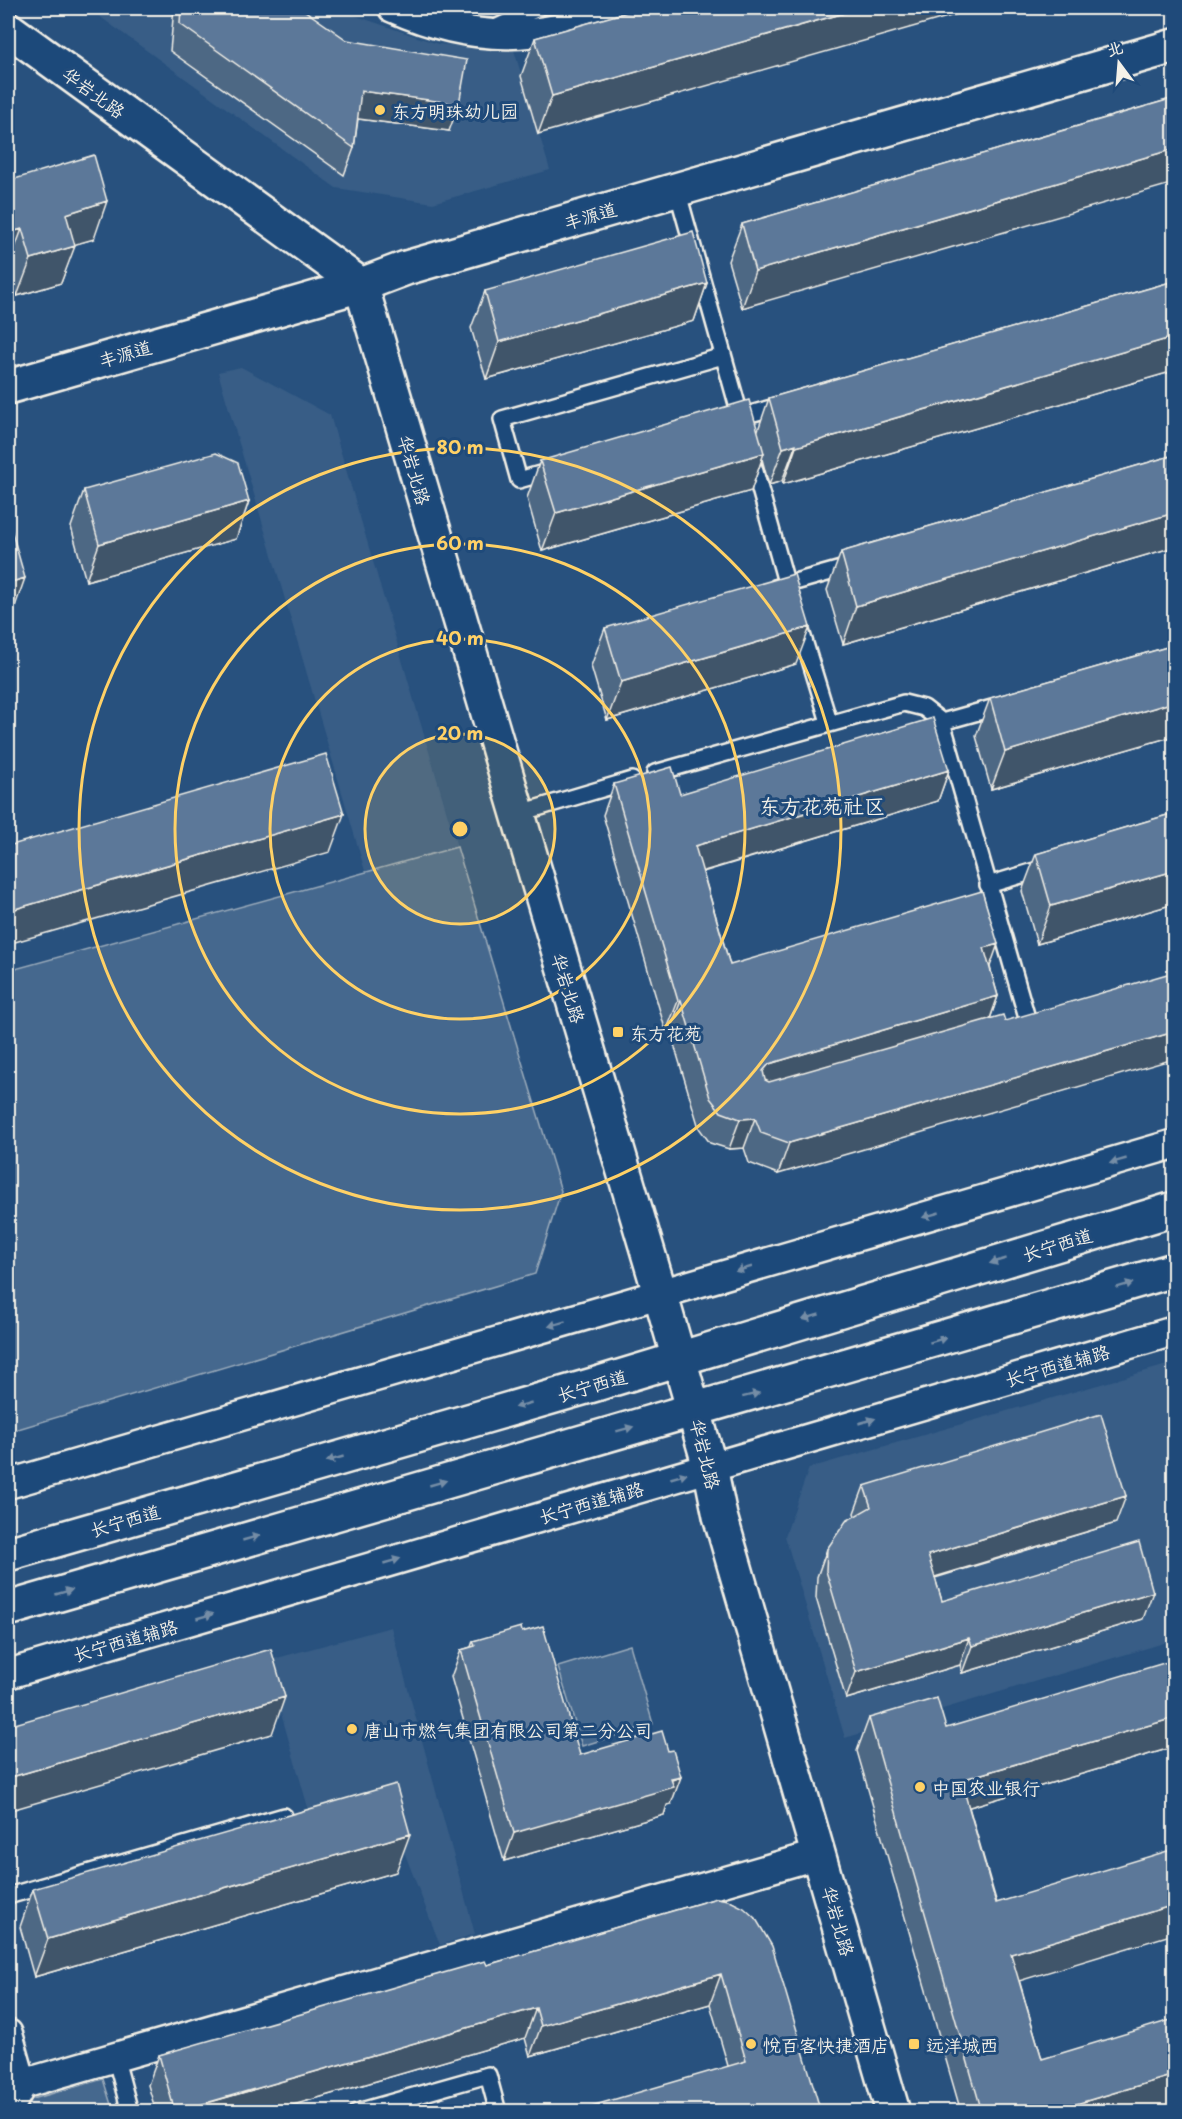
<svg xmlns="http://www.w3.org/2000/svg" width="1182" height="2119" font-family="'Playpen Sans','LXGW WenKai TC',sans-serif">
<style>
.built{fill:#375d86}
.green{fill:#45688e;stroke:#9cacbb;stroke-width:1.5}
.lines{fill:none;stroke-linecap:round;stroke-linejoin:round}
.lane-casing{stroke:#f4f1e8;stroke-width:20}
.street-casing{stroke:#f4f1e8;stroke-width:33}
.secondary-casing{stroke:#f4f1e8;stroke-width:38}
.primary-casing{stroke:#f4f1e8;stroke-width:38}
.lane{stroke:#1f4a7a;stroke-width:15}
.street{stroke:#1f4a7a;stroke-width:28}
.secondary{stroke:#1f4a7a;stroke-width:33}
.primary{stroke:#1f4a7a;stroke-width:33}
.wall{fill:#4e6784;stroke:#f4f1e8;stroke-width:1.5}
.shaded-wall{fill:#40546b;stroke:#f4f1e8;stroke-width:1.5}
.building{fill:#5b7899;stroke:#f4f1e8;stroke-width:1.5}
.oneway{fill:#748da6}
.ring{fill:none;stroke:#ffd166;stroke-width:3}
.poi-dot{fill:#ffd166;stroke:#1f4a7a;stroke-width:2}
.labels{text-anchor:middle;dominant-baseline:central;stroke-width:6;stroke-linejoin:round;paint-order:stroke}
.street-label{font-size:18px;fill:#f4f1e8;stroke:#1f4a7a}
.poi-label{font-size:18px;fill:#f4f1e8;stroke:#1f4a7a;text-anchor:start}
.quarter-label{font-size:21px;fill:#f4f1e8;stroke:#1f4a7a}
.centre{fill:#ffd166;stroke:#1f4a7a;stroke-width:3}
.ring-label{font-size:18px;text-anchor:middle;font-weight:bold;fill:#ffd166;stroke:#1f4a7a;stroke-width:6;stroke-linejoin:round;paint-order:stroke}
</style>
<rect width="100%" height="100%" fill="#28517e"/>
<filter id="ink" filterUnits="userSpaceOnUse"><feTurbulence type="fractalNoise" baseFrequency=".0167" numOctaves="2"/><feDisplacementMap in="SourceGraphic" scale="12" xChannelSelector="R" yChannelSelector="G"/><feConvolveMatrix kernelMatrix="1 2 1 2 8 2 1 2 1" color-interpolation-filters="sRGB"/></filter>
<g filter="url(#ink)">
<!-- built -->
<path class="built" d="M88 8H333L438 44 514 50 550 170 433 203 336 188Z
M241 367 330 415 457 847 365 871 218 372Z
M1174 1363V1640L845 1738 785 1536 809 1468Z
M391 1627 475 1934 440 1945 383 1797 311 1818 266 1661Z"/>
<!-- green -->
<path class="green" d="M457 847 561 1191 535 1274 8 1432V971Z
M630 1645 653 1724 582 1746 558 1667Z
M103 2079 113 2111 21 2112 26 2101Z"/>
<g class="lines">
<!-- lane casing -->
<g class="lane-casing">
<path id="lane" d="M495 28 538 8
M677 190 742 422
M733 419 785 404
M751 457 789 593
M554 470 519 480 502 419 723 356
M777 587 852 566
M799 624 829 722
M942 722 1003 705
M655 773 904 703 924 708 942 722 1029 1025
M517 814 632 780
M988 885 1048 867
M8 1896 284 1816
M115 2056 130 2112
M357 2112 488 2075 498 2112"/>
</g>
<!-- street casing -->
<g class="street-casing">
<path id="street" d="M393 8C472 43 541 43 620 8
M8 1484 1174 1144
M8 1674 1174 1331
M8 2034 22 2084 8 2110
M22 2084 820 1854"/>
</g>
<!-- secondary casing -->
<g class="secondary-casing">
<path id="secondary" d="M8 29 361 285 660 1293 710 1467 720 1516 893 2112
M8 387 361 285 406 268 1174 46"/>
</g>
<!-- primary casing -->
<g class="primary-casing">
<path id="primary" d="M8 1554 593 1385 1174 1209
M8 1609C396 1495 786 1386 1174 1270"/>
</g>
<!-- lane -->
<use href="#lane" class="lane"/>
<!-- street -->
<use href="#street" class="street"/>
<!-- secondary -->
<use href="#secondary" class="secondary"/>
<!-- primary -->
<use href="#primary" class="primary"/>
</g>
<!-- wall -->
<path class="wall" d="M174 8H301L449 131 358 119 354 148 344 175 170 51Z
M641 8 538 134 521 76 535 38Z
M1174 98 742 308 728 261 742 224Z
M8 181 94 239 75 244 61 283 17 296 8 267Z
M1174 281V371L783 484 782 481 769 485 762 459 751 491 542 551 527 498 540 461 758 430 769 398Z
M707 283 694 321 486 379 471 328 485 291Z
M1174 455V547L843 644 827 590 841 552Z
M84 490 249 501 236 539 86 581 71 527Z
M605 628 796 664 607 720 591 666Z
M1174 645V736L991 789 976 736 990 698Z
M949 770 938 801 703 872 730 965 990 967 998 996 990 1019 778 1174 749 1163 744 1148 729 1149 710 1143 699 1128 670 1031 666 1032 603 815 614 784 680 794Z
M1174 813V904L1037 944 1022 891 1036 854Z
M864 1486 1116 1523 935 1578 942 1601 1143 1619 962 1673 960 1665 846 1699 816 1598 817 1577 827 1549 855 1516 854 1513Z
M522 1632 580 1755 671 1804 667 1805 664 1815 504 1861 451 1677 461 1650 471 1647 473 1641Z
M869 1718 946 1728 1174 1747 969 1807 1042 2059 1174 2104 1149 2112H961L857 1751Z
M396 1872 34 1977 20 1927 33 1889Z
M717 1898 821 2112 728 2066 710 2004 530 2056 525 2038 269 2112H156L148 2085 159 2055 487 1965Z"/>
<!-- shaded-wall -->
<path class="shaded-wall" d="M862 8H979L538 134 552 96Z
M361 91 459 104 449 131 351 118Z
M1174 149V183L742 308 755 271Z
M107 201 94 239 52 251 66 214Z
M22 229 8 267V233Z
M75 246 61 283 17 296 31 259Z
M707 283 694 321 486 379 499 342Z
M1174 337V371L783 484 796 447Z
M796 444 782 481 769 485 783 448Z
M764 453 751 491 542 551 556 513Z
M249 501 236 539 86 581 99 544Z
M1174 513V547L843 644 856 606Z
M25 578 12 615 8 616V583Z
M810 627 796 664 607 720 621 682Z
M1174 702V736L991 789 1005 752Z
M949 770 938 801 684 877 695 846Z
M344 814 330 852 8 944V911Z
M1174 871V904L1037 944 1051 906Z
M998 944 987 975 984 948Z
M998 996 987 1027 758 1095 763 1071 769 1064Z
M681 1000 670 1031 666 1032 678 1001Z
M1174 1032V1059L778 1174 789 1143Z
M755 1118 744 1148 729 1149 740 1119Z
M1126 1496 1116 1523 918 1582 928 1555Z
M1153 1592 1143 1619 962 1673 972 1646Z
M969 1638 960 1665 846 1699 856 1672Z
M285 1697 272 1734 8 1811V1778Z
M1174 1718V1747L949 1813 961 1780Z
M681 1777 671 1804 667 1805 664 1815 504 1861 514 1833Z
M410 1834 396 1872 34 1977 48 1939Z
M1174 1905V1934L999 1987 1011 1954Z
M721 1974 710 2004 530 2056 541 2026Z
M536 2008 525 2038 269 2112H176Z
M1174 2075V2104L1149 2112H1056V2110Z"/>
<!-- building -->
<path class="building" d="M181 8H301L347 40 467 60 459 104 361 91 354 148 180 24Z
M641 8H862L552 96 535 38Z
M1174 98V149L755 271 742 224Z
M94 155 107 201 66 214 75 246 31 259 22 229 8 233V181Z
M693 232 707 283 499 342 485 291Z
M1174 281V337L796 447V444L783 448 769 398Z
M749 400 764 453 556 513 540 461Z
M216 453 238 463 249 501 99 544 84 490Z
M1174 455V513L856 606 841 552Z
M8 518 25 578 8 583Z
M794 574 810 627 621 682 605 628Z
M1174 645V702L1005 752 990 698Z
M933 718 949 770 695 846 730 965 982 891 998 944 984 948 998 996 769 1064 763 1071 765 1080 769 1082 1003 1015 1005 1021 1174 972V1032L789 1143 761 1133 755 1118 740 1119 721 1112 710 1098 681 1000 678 1001 614 784 672 767 680 794Z
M326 754 344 814 8 911V846Z
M1174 813V871L1051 906 1036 854Z
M1101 1414 1126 1496 928 1555 942 1601 1139 1542 1153 1592 972 1646 969 1638 856 1672 826 1571 827 1549 846 1521 871 1507 864 1486Z
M543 1626 580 1755 662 1731 668 1751 673 1750 681 1777 671 1779 674 1787 514 1833 461 1650 475 1646 473 1641 521 1627 522 1632Z
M271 1649 285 1697 8 1778V1726Z
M1174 1660V1718L961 1780 996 1903 1174 1849V1905L1011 1954 1042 2059 1174 2019V2075L1056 2110 1057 2112H982L869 1718 937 1698 946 1728Z
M396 1784 410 1834 48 1939 33 1889Z
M717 1898 728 1900 744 1908 756 1919 772 1946 821 2112H571L746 2061 721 1974 541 2026 536 2008 175 2112 159 2055 485 1961 487 1965Z"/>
<!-- one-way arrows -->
<defs><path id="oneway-solid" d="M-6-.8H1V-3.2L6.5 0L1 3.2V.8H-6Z" transform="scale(1.5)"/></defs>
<g class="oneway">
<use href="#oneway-solid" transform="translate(1118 1161) rotate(164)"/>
<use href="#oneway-solid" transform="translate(931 1215) rotate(164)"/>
<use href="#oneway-solid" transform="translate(998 1261) rotate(163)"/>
<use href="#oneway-solid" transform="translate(744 1269) rotate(164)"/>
<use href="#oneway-solid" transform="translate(1125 1285) rotate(-17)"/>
<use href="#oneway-solid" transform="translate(811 1317) rotate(163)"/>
<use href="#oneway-solid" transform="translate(557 1324) rotate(164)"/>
<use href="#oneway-solid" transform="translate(938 1340) rotate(-17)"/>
<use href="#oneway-solid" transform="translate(751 1395) rotate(-14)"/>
<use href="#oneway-solid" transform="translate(523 1405) rotate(164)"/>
<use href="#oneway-solid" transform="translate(867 1421) rotate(-16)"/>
<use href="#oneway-solid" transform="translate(625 1429) rotate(-15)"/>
<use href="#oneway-solid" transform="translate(335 1459) rotate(164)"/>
<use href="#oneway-solid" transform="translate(679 1476) rotate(-16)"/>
<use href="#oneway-solid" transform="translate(438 1483) rotate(-16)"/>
<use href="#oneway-solid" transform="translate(251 1538) rotate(-16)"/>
<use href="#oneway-solid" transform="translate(392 1561) rotate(-16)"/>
<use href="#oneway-solid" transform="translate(64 1592) rotate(-16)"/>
<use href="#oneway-solid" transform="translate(205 1616) rotate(-16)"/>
</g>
</g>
<!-- distance rings -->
<circle cx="460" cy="829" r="95" fill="#ffd166" fill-opacity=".12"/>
<g class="ring">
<circle cx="460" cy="829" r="95"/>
<circle cx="460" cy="829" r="190"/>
<circle cx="460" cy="829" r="285"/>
<circle cx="460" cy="829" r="381"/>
</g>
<!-- markers -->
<g class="poi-dot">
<circle cx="380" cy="110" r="6"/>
<rect x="612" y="1026" width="12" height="12" rx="3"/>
<circle cx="352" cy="1729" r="6"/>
<circle cx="920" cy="1787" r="6"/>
<circle cx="751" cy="2044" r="6"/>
<rect x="908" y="2038" width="12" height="12" rx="3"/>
</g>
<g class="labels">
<!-- street labels -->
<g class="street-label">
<text transform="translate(94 92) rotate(36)">华岩北路</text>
<text transform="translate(590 215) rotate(-16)">丰源道</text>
<text transform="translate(125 353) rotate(-16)">丰源道</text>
<text transform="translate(415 470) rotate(74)">华岩北路</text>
<text transform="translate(569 988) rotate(73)">华岩北路</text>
<text transform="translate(1057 1244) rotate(-17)">长宁西道</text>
<text transform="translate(1057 1365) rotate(-16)">长宁西道辅路</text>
<text transform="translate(592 1385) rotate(-16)">长宁西道</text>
<text transform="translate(706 1454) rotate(76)">华岩北路</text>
<text transform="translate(591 1502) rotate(-16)">长宁西道辅路</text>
<text transform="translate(125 1520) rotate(-16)">长宁西道</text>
<text transform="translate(125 1640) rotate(-16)">长宁西道辅路</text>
<text transform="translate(839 1921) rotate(74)">华岩北路</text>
</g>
<!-- poi labels -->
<g class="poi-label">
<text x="392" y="110">东方明珠幼儿园</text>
<text x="630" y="1032">东方花苑</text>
<text x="364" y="1729">唐山市燃气集团有限公司第二分公司</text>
<text x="932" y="1787">中国农业银行</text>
<text x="763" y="2044">悦百客快捷酒店</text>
<text x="926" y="2044">远洋城西</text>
</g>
<!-- quarter labels -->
<g class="quarter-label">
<text x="822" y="805">东方花苑社区</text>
</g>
</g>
<circle cx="460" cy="829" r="9" class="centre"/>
<g class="ring-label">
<text x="460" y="454">80 m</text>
<text x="460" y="550">60 m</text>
<text x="460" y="645">40 m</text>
<text x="460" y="740">20 m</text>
</g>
<!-- margin -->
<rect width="1182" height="2119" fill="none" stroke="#1f4a7a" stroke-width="30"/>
<rect x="15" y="15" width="1152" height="2089" fill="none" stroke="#f4f1e8" stroke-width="2" filter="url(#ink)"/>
<!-- north arrow -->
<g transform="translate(1119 63) rotate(344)" stroke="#1f4a7a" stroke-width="4.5" paint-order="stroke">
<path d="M0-4.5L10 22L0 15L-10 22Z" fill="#f4f1e8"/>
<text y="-9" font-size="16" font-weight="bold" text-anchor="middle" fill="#f4f1e8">北</text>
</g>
</svg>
